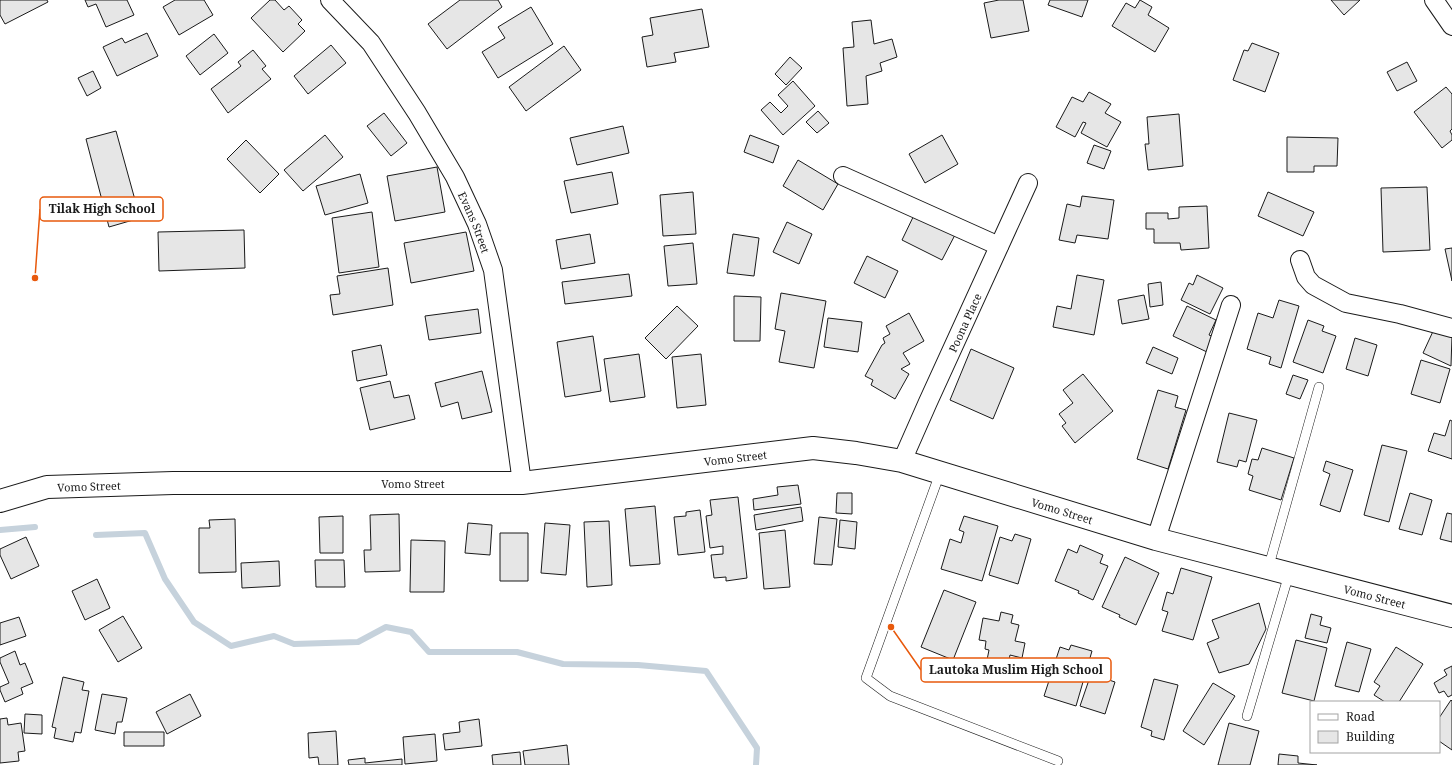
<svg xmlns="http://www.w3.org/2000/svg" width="1452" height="765" font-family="'Noto Serif',serif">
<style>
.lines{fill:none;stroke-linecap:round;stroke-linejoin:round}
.stream{stroke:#c6d2dc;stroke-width:6}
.building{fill:#e6e6e6;stroke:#1a1a1a}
.service-casing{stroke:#1a1a1a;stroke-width:10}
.minor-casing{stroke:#1a1a1a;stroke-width:20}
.secondary-casing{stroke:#1a1a1a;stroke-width:24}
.service{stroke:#fff;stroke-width:9}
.minor{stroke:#fff;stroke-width:18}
.secondary{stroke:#fff;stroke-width:22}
.labels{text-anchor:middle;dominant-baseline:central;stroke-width:3;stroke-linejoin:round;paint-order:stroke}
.street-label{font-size:11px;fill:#1a1a1a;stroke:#fff}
.leader{fill:none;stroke:#e8590c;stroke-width:1.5}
.callout-dot{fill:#e8590c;stroke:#fff;stroke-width:1.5}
.callout{fill:#fff;stroke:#e8590c;stroke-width:1.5}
.callout-label{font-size:12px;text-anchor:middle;font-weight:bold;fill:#1a1a1a}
</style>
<rect width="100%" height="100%" fill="#fff"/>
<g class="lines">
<!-- stream -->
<path class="stream" d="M0 530 35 527
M96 535 145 533 165 579 194 622 231 646 274 636 294 644 358 642 386 627 411 632 429 652H517L563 664 638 665 706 671 757 748 756 765"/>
</g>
<!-- building -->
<path class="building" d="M0 0H47L48 2 5 24 0 15Z
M85 0H127L134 15 106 27 96 4 88 7Z
M175 0H204L213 15 179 35 163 7Z
M270 0H275L284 10 289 6 302 20 298 24 305 31 283 52 251 18Z
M460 0H498L502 7 447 49 428 24Z
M999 0H1023L1029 31 991 38 984 3Z
M1050 0H1088L1082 17 1048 5Z
M1140 0 1152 7 1148 15 1169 28 1155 52 1112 26 1126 3 1135 8Z
M1331 0H1360L1344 15Z
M531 7 553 44 498 78 482 52 505 38 498 27Z
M702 9 709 47 674 53 676 62 647 67 642 37 653 35 650 18Z
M871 20 874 44 892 39 897 57 880 63 882 71 866 76 868 104 847 106 843 48 854 47 852 22Z
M147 33 158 56 117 76 103 47 122 38 125 43Z
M214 34 228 53 200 75 186 56Z
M1252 43 1279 53 1265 92 1233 80 1244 50 1248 51Z
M331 45 346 63 308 94 294 76Z
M564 46 581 70 526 111 509 87Z
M253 50 266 66 262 69 271 79 228 113 211 89 241 66 238 62Z
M790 57 802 68 786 85 775 74Z
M1407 62 1417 81 1397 91 1387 72Z
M93 71 101 88 87 96 78 78Z
M793 81 815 106 783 135 761 110 770 102 781 113 788 106 778 95Z
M1446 87 1452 94V129L1450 131 1452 135V140L1442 148 1414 112Z
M1089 92 1111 104 1105 113 1121 122 1107 147 1081 133 1086 123 1083 122 1075 137 1056 127 1072 97 1083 102Z
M818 111 829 123 817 133 806 122Z
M384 113 407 143 391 156 367 126Z
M1179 114 1183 166 1148 170 1145 144H1149L1147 117Z
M623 126 629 153 577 165 570 138Z
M116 131 140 218 109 227 86 139Z
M325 135 343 157 303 191 284 170Z
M750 135 779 146 773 163 744 152Z
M942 135 958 164 925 183 909 154Z
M1287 137 1338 138 1337 166H1314V172H1287Z
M246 140 279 174 260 193 227 159Z
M1094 145 1111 151 1104 169 1087 163Z
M798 160 838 184 823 210 783 186Z
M437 167 445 212 395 221 387 176Z
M612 172 618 204 571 213 564 181Z
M360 174 368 203 325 215 316 186Z
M1427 187 1430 250 1383 252 1381 188Z
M693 192 696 234 663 236 660 195Z
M1268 192 1314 212 1303 236 1258 216Z
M1082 196 1114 200 1108 239 1077 235 1075 243 1059 240 1067 204 1080 207Z
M1207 206 1209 248 1181 250 1180 243H1154V229H1146V213H1168V219L1179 218V207Z
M916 211 957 231 942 260 902 240Z
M372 212 379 267 339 273 332 218Z
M787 222 812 234 799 264 773 252Z
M244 230 245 268 159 271 158 232Z
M466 232 474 271 411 283 404 243Z
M590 234 595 263 561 269 556 240Z
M733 234 759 238 754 276 727 273Z
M693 243 697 284 668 286 664 246Z
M1452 248V281L1445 249Z
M867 256 898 271 885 298 854 283Z
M388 268 393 305 333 315 330 295 340 294 337 276Z
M629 274 632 296 565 304 562 282Z
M1077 275 1104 280 1094 335 1053 327 1057 306 1071 309Z
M1197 275 1223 288 1210 314 1181 300 1189 283 1193 285Z
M1161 282 1163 305 1150 307 1148 284Z
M781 293 826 301 814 368 779 362 785 331 775 329Z
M1144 295 1149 319 1122 324 1118 300Z
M734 296 761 297 760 341H734Z
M1279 300 1299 306 1281 368 1269 364 1271 357 1247 349 1258 313 1273 318Z
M677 306 698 326 666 359 645 338Z
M1187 306 1216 320 1209 335 1214 337 1207 352 1173 336Z
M478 309 481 333 429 340 425 316Z
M909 313 924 341 903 353 910 364 901 369 909 374 895 399 871 385 873 380 865 376 882 345 885 343 883 338 890 334 886 326Z
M828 318 862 322 858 352 824 347Z
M1308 320 1324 326 1322 331 1336 336 1323 373 1293 362Z
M1435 327 1452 335 1451 366 1423 353Z
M593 336 601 391 565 397 557 342Z
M1355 338 1377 345 1368 376 1346 369Z
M381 345 387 375 357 381 352 351Z
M1153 347 1178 358 1172 374 1146 363Z
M971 349 1014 368 993 419 950 400Z
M639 354 645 397 610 402 604 359Z
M701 354 706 405 677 408 672 357Z
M1421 360 1450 369 1440 403 1411 394Z
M482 371 492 412 462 419 458 402 441 407 435 383Z
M1083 374 1113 411 1075 443 1062 426 1066 423 1059 414 1073 403 1063 390Z
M1293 375 1308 380 1300 399 1286 394Z
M390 381 394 398 409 395 415 419 370 430 360 388Z
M1158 390 1178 396 1175 407 1186 410 1168 469 1137 459Z
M1229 413 1257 420 1246 462 1239 460 1237 467 1217 462Z
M1450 420 1452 421V459L1428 451 1434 433 1445 436Z
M1382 445 1407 451 1389 522 1364 515Z
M1262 448 1294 458 1281 500 1249 490 1253 476 1248 474 1252 459 1258 460Z
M1326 461 1353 470 1340 512 1320 505 1330 474 1323 471Z
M798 485 801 504 754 510 753 499 778 495 777 487Z
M837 493H852V514L836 513Z
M1410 493 1432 500 1422 535 1399 529Z
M738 497 747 578 726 581V577L714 578 711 555 723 554V546L710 548 706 516 712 515 710 500Z
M655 506 660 564 630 566 625 509Z
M801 507 803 521 756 530 754 515Z
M700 510 705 552 678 555 674 517 686 516V512Z
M1447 513 1452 514V542L1440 539Z
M399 514 400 571 365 572 364 550H371L370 515Z
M343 516V553H320L319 517Z
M964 516 998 526 982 581 941 569 950 539 961 543 964 532 959 530Z
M819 517 837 519 832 565 814 564Z
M235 519 236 572 199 573V528H210L209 520Z
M840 520 857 522 855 549 838 547Z
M609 521 612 585 587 587 584 522Z
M468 523 492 525 490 555 465 553Z
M545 523 570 525 566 575 541 573Z
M785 530 790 587 764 589 759 533Z
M500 533H528V581H500Z
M1015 534 1031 539 1018 584 989 575 1000 537 1012 541Z
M26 537 39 566 11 579 0 555V549Z
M411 540 445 541 444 592H410Z
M1080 545 1103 555 1100 563 1108 566 1093 600 1078 593 1079 591 1055 581 1068 549 1077 553Z
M1125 557 1159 573 1136 625 1119 617 1120 615 1102 607Z
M315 560H344L345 587H316Z
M279 561 280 586 242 588 241 563Z
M1181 568 1212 577 1193 640 1162 631 1168 612 1162 610 1167 592 1173 594Z
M97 579 110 608 85 620 72 591Z
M944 590 976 602 953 660 921 647Z
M1259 603 1266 629 1249 664 1219 673 1207 643 1219 638 1212 620Z
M1001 612 1013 615 1011 623 1019 625 1015 641 1025 643 1022 658 1010 655 1008 665 987 660 989 650 985 649 986 641 979 640 983 618 999 621Z
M1311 614 1322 617 1320 625 1331 628 1327 643 1305 638Z
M123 616 142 648 118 662 99 630Z
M19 617 26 636 0 645V623Z
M1296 640 1327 648 1314 701 1282 693Z
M1347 642 1371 649 1359 692 1335 686Z
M1071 645 1092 651 1076 706 1044 696 1060 647 1069 650Z
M1396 647 1423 664 1399 702H1385L1374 695 1380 686 1374 682Z
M15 651 20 665 25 663 33 683 21 688 23 694 5 702 0 690V687L9 683 0 662V658Z
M1452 666V695L1448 697 1444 691 1439 693 1434 683 1447 675 1444 670Z
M1091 674 1115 682 1105 714 1080 706Z
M63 677 84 682 82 690 89 691 81 733 75 732 73 742 54 738 56 728 52 727Z
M1154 679 1178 685 1164 740 1151 736 1152 731 1141 727Z
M1213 683 1235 696 1204 745 1183 731Z
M102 694 127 698 122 722H117L115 734 95 730Z
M190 694 201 716 167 734 156 712Z
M1451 700 1452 701V750L1439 741V718Z
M25 714 42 715V734L24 733Z
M7 718 8 725 21 723 25 751 18 752 19 761 0 763V719Z
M479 719 482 746 445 750 443 734 460 732 459 722Z
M1229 723 1259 731 1250 765H1218Z
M336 731 338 765H319L318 757 309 758 308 733Z
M124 732H164V746H124Z
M435 734 437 761 405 764 403 737Z
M567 745 569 765H525L523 751Z
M520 752 521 765H493L492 755Z
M1279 754 1298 756V763L1317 765H1278Z
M365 758V763L402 759V765H349L348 760Z"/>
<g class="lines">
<!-- service casing -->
<g class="service-casing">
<path id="service" d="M940 473 866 678 890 696 1058 761
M1268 569 1319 387
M1247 716 1289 574"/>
</g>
<!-- minor casing -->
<g class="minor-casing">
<g id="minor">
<path id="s1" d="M330 0 371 43 417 113 455 177 477 224 493 270 522 483"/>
<path d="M1434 0 1452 26"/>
<path d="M843 176 999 246"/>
<path d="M1300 260 1306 277 1313 285 1346 303 1400 314 1452 328"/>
<path id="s2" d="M902 461 928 402 1028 183"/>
<path d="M1156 539 1231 305"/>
</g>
</g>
<!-- secondary casing -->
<g class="secondary-casing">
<g id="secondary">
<path id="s3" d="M0 501 47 487 173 483H522L813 448 856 453 902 461 1156 539 1452 616"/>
</g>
</g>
<!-- service -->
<use href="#service" class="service"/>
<!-- minor -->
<use href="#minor" class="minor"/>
<!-- secondary -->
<use href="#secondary" class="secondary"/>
</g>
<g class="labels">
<!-- street labels -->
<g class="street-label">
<text stroke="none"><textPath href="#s1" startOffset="267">Evans Street</textPath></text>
<text stroke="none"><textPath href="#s2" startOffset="152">Poona Place</textPath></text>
<text stroke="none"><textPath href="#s3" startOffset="739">Vomo Street</textPath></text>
<text stroke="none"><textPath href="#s3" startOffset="415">Vomo Street</textPath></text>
<text stroke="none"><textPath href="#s3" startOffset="91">Vomo Street</textPath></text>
<text stroke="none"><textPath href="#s3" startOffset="1075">Vomo Street</textPath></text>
<text stroke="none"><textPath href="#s3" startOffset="1399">Vomo Street</textPath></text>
</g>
</g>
<!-- callouts -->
<path class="leader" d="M35 278L40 209M891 627L921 670"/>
<g class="callout-dot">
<circle cx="35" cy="278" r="4"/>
<circle cx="891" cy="627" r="4"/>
</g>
<g class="callout">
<rect x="40" y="197" width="123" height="24" rx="4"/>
<rect x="921" y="658" width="190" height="24" rx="4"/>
</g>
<g class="callout-label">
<text x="102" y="213">Tilak High School</text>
<text x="1016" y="674">Lautoka Muslim High School</text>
</g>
<!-- legend -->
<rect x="1310" y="701" width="130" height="52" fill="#ffffff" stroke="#a3a3a3"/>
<rect x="1318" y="714" width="20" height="6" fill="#ffffff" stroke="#a3a3a3"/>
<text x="1346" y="721" font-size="12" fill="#1a1a1a">Road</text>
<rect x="1318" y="731" width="20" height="12" fill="#e6e6e6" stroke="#a3a3a3"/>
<text x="1346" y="741" font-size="12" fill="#1a1a1a">Building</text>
</svg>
